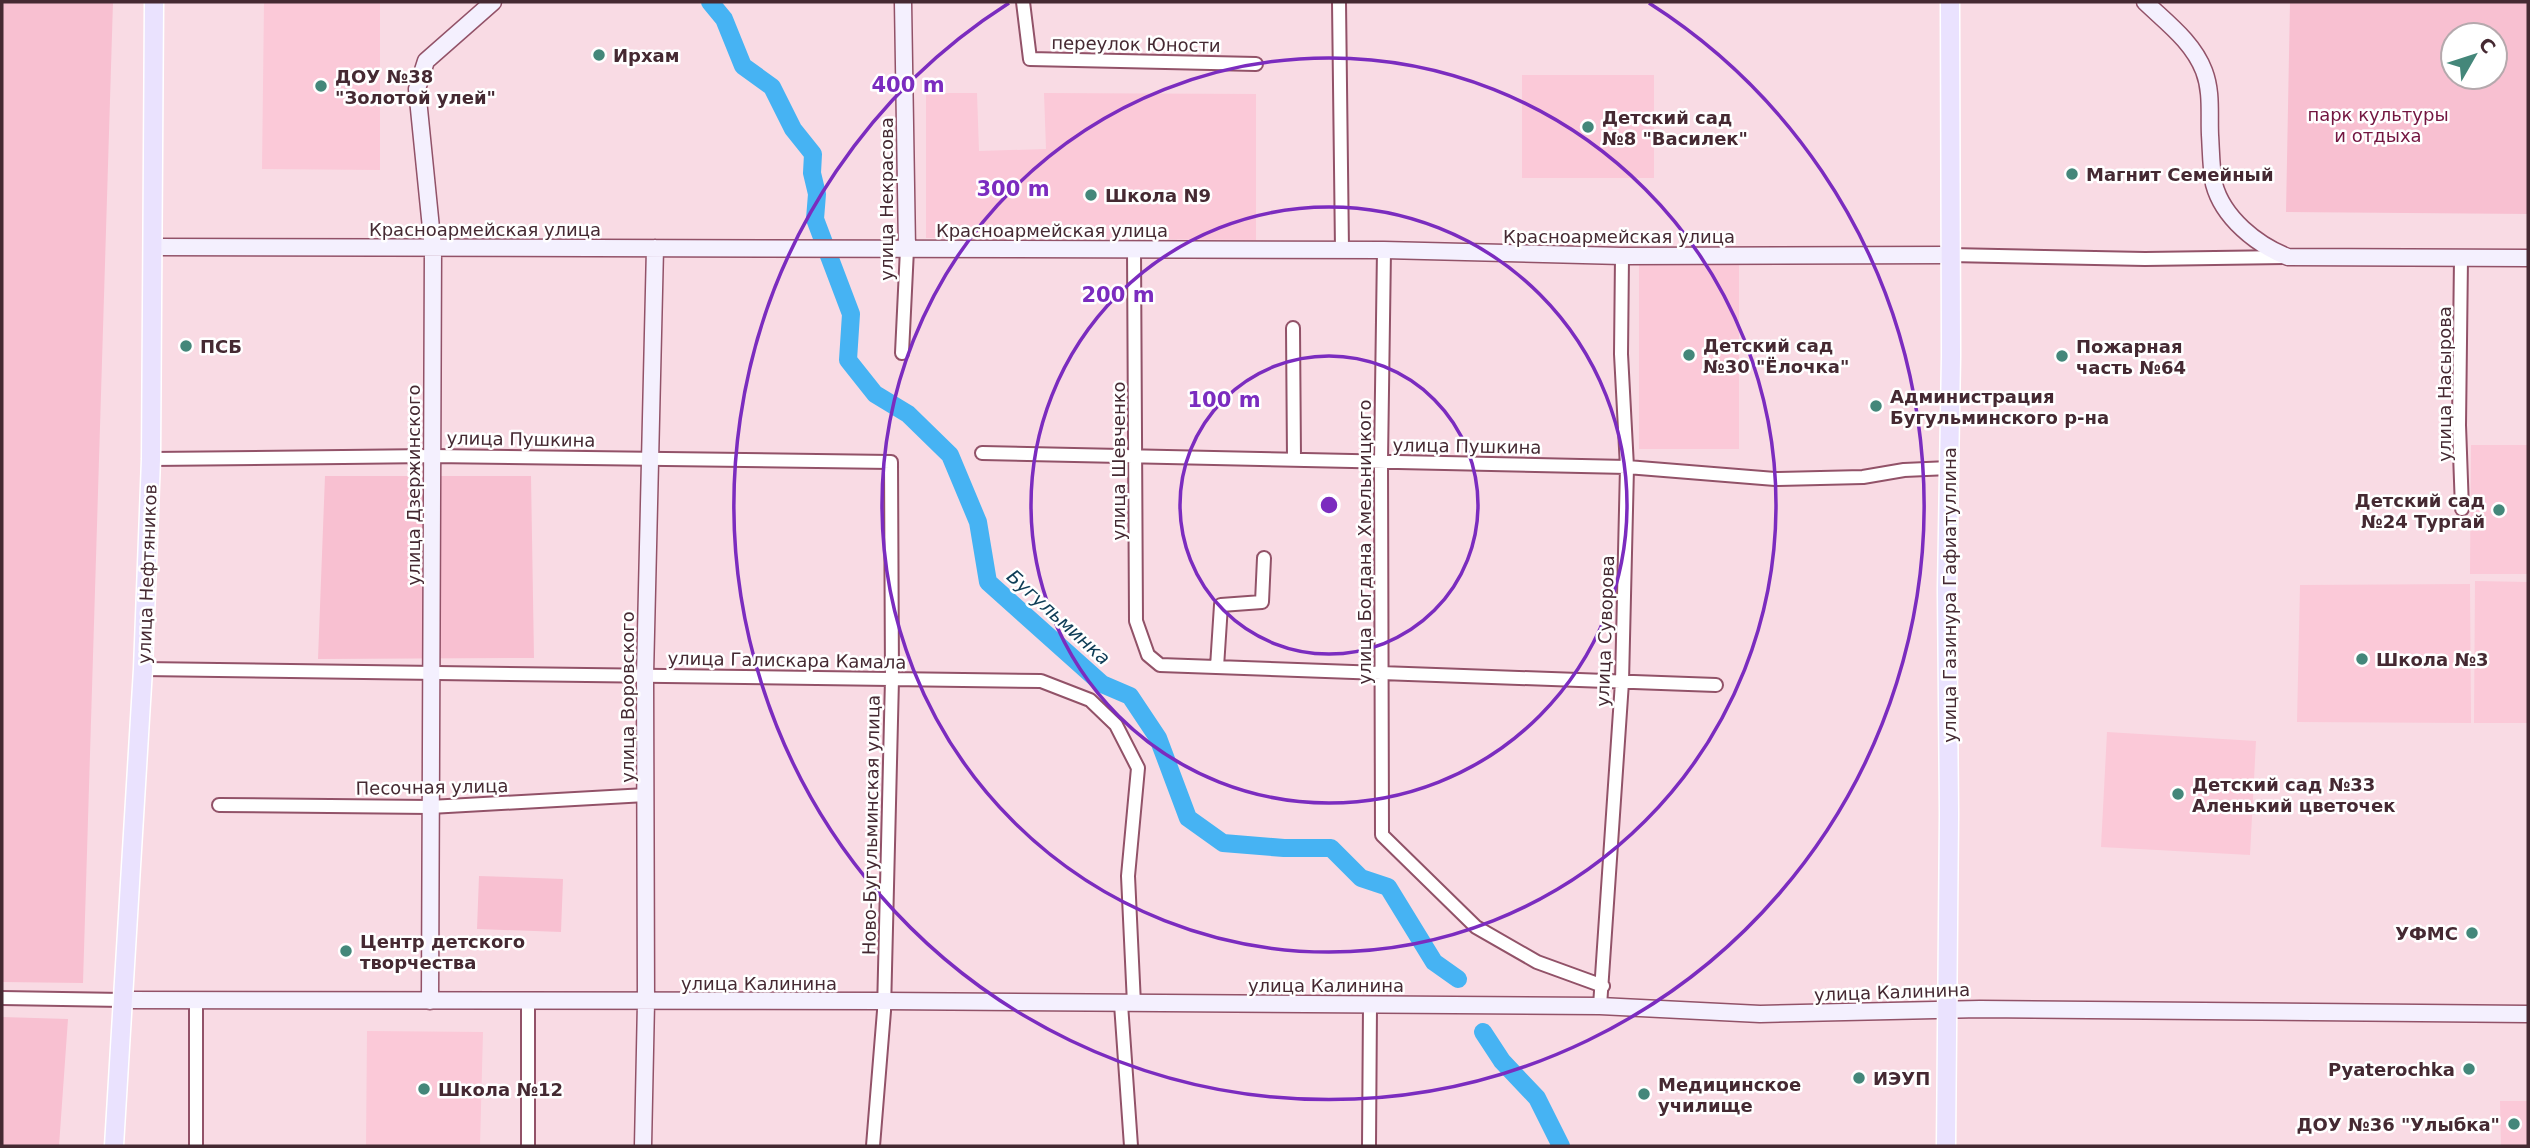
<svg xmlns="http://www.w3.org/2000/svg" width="2530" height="1148" font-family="'DejaVu Sans',sans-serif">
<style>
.built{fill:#fbc9d8}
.green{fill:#f8c0d1;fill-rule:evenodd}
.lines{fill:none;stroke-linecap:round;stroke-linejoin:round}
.river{stroke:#46b3f3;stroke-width:18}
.street-casing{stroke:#925268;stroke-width:16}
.secondary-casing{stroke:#925268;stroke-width:19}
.primary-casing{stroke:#fff;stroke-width:21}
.street{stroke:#fff;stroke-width:12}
.secondary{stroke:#f4f0fe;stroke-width:16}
.primary{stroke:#eae2fe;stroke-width:18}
.ring{fill:none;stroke:#7b2cbf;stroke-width:3.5}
.poi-dot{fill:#44877a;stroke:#fff;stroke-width:2.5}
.labels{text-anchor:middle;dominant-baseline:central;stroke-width:5;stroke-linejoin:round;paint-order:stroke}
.street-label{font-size:18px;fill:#452932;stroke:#fff}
.poi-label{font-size:18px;font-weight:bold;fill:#452932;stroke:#fff;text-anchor:start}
.park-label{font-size:18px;fill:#731540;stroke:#fff}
.water-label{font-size:19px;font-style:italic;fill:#0e3c56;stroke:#fff}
.centre{fill:#7b2cbf;stroke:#fff;stroke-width:3.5}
.ring-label{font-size:21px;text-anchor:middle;font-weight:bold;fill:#7b2cbf;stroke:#fff;stroke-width:5;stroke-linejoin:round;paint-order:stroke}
</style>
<rect width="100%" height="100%" fill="#f9dbe4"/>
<!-- built -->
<path class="built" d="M264 2H380V170L262 169Z
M1522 75H1654V178H1522Z
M926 93H977L979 151 1046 149 1044 93 1256 94V240L926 238Z
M1639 261H1739V449H1639Z
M2471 445H2528V574H2470Z
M2475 581 2528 582V723H2474Z
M2470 584 2471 723 2297 722 2300 585Z
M2107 732 2256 741 2250 855 2101 847Z
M367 1031 483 1032 480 1146H366Z
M2500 1101H2528V1146H2501Z"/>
<!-- green -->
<path class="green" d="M2 2H113L83 983 2 982Z
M2290 2H2528V214L2286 212ZM2495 35V77H2453V35Z
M325 476H531L534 658 318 659Z
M479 876 563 879 561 932 477 929Z
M2 1017 68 1019 59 1146H2Z"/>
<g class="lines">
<!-- river -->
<path class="river" d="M710 2 724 19 743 66 772 87 793 129 813 154 812 173 817 194 815 219 851 314 848 360 875 394 908 414 950 455 978 522 988 582 1102 684 1130 696 1158 738 1188 818 1223 843 1284 848H1331L1361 878 1388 887 1434 962 1458 979
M1483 1032 1502 1061 1537 1098 1561 1146"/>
<!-- street casing -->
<g class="street-casing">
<path id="street" d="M1023 2 1030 59 1256 64
M1339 2 1342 250
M1134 249 1136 621 1148 655 1160 665 1716 685
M1384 250 1381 461 1382 835 1476 927 1537 962 1603 986
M1950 255 2145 259 2285 257
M2461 258 2459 425 2462 509
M1293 328 1294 459
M902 353 907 249
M982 453 1627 467 1775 479 1863 477 1904 470 1949 468
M151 459 432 456 891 462 892 679 884 1011 873 1146
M1217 667 1221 605 1262 602 1264 558
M143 669 1041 681 1090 700 1116 725 1138 768 1128 876 1134 1004
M219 805 430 807 646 795
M2 998 123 1000
M528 1002V1146
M1121 1004 1131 1146
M1600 1006 1622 682 1627 467 1621 354 1622 256
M196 1146V1002
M1369 1146 1370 1005"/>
</g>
<!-- secondary casing -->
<g class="secondary-casing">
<path id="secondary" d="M903 2 907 249
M2145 2C2167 23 2193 42 2204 71 2212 92 2209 113 2210 135 2211 150 2211 169 2214 184 2223 218 2257 245 2288 257L2528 258
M154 247 1384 250 1622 256 1950 255
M123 1000 884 1001 1600 1006 1760 1014 1980 1009 2528 1014
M430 1001 433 248 417 89 426 61 493 2
M643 1146 646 1002 645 675 655 248"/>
</g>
<!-- primary casing -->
<g class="primary-casing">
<path id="primary" d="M114 1146 143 669 151 459 154 2
M1946 1146 1949 814 1947 590 1951 356 1950 2"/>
</g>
<!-- street -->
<use href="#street" class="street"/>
<!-- secondary -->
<use href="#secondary" class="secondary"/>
<!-- primary -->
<use href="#primary" class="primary"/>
</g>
<!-- distance rings -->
<g class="ring">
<circle cx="1329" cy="505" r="149"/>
<circle cx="1329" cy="505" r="298"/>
<circle cx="1329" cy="505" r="447"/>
<path d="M1649 3A595 595 0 1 1 1009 3"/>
</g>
<!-- markers -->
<g class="poi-dot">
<circle cx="599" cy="55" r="7"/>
<circle cx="321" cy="86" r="7"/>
<circle cx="1588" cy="127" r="7"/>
<circle cx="2072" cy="174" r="7"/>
<circle cx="1091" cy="195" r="7"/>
<circle cx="186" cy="346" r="7"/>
<circle cx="1689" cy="355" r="7"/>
<circle cx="2062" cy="356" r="7"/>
<circle cx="1876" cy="406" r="7"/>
<circle cx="2499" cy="510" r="7"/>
<circle cx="2362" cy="659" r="7"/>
<circle cx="2178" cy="794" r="7"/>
<circle cx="2472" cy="933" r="7"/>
<circle cx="346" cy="951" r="7"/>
<circle cx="2469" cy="1069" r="7"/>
<circle cx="1859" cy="1078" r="7"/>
<circle cx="424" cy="1089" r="7"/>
<circle cx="1644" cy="1094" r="7"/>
<circle cx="2514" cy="1124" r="7"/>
</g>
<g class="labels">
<!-- street labels -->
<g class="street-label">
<text transform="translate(1136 44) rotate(1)">переулок Юности</text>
<text transform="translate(886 199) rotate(-90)">улица Некрасова</text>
<text x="485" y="229">Красноармейская улица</text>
<text x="1052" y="230">Красноармейская улица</text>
<text x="1619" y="236">Красноармейская улица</text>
<text transform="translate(2444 384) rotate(-90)">улица Насырова</text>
<text transform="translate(521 439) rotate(1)">улица Пушкина</text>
<text transform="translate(1467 446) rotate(1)">улица Пушкина</text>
<text transform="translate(1118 461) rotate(-90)">улица Шевченко</text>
<text transform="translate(413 485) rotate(-90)">улица Дзержинского</text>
<text transform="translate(1364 542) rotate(-90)">улица Богдана Хмельницкого</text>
<text transform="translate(147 574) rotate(-88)">улица Нефтяников</text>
<text transform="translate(1949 595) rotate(-90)">улица Газинура Гафиатуллина</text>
<text transform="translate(1605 631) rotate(-88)">улица Суворова</text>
<text transform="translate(787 660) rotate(1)">улица Галискара Камала</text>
<text transform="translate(627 697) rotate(-90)">улица Воровского</text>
<text transform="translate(432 787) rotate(-1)">Песочная улица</text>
<text transform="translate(871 825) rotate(-89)">Ново-Бугульминская улица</text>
<text x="759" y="983">улица Калинина</text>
<text x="1326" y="985">улица Калинина</text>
<text transform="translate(1892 992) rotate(-2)">улица Калинина</text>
</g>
<!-- poi labels -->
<g class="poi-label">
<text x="613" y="55">Ирхам</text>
<text x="335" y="76">ДОУ №38<tspan x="335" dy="21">"Золотой улей"</tspan></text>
<text x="1602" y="117">Детский сад<tspan x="1602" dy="21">№8 "Василек"</tspan></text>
<text x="2086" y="174">Магнит Семейный</text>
<text x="1105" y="195">Школа N9</text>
<text x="1703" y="345">Детский сад<tspan x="1703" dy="21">№30 "Ёлочка"</tspan></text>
<text x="200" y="346">ПСБ</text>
<text x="2076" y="346">Пожарная<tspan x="2076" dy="21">часть №64</tspan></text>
<text x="1890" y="396">Администрация<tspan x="1890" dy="21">Бугульминского р-на</tspan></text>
<text x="2485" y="500" text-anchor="end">Детский сад<tspan x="2485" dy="21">№24 Тургай</tspan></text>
<text x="2376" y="659">Школа №3</text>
<text x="2192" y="784">Детский сад №33<tspan x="2192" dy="21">Аленький цветочек</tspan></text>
<text x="2458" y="933" text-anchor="end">УФМС</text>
<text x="360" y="941">Центр детского<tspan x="360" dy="21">творчества</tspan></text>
<text x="2455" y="1069" text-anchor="end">Pyaterochka</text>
<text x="1873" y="1078">ИЭУП</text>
<text x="1658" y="1084">Медицинское<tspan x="1658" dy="21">училище</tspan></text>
<text x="438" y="1089">Школа №12</text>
<text x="2500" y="1124" text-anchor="end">ДОУ №36 "Улыбка"</text>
</g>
<!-- park labels -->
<g class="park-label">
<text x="2378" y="114">парк культуры<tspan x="2378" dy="21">и отдыха</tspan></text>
</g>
<!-- water labels -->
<g class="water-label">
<text transform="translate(1059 617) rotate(42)">Бугульминка</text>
</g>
</g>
<circle cx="1329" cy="505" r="10" class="centre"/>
<g class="ring-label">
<text x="908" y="92">400 m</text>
<text x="1013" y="196">300 m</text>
<text x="1118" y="302">200 m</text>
<text x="1224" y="407">100 m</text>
</g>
<!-- border -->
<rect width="2530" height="1148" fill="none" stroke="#452932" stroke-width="7"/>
<!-- north arrow -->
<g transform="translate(2474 56) rotate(51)"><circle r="33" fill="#ffffff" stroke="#b5a9ad" stroke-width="2"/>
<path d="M0-5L12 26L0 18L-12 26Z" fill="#44877a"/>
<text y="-10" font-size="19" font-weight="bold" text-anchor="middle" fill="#452932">С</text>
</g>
</svg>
